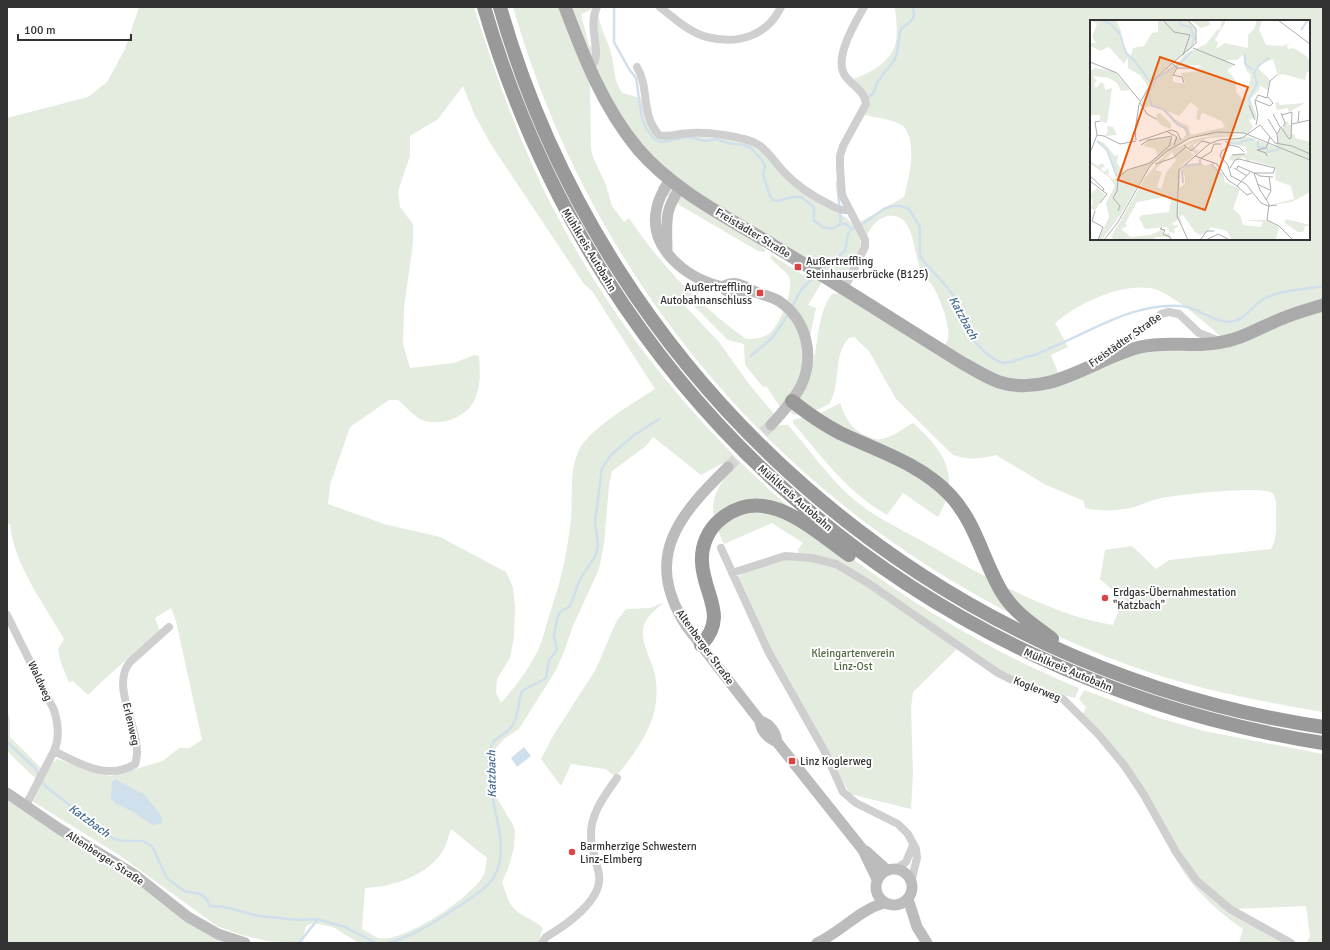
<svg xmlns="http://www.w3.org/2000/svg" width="1330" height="950" font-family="Signika,sans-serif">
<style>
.green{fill:#e4ebdf;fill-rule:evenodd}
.water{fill:#d0dfec}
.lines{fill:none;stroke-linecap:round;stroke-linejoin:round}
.stream{stroke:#d0dfec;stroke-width:2.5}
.secondary-tunnel{stroke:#d6d6d6;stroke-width:11;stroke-dasharray:11 5.5;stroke-linecap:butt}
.street{stroke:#cfcfcf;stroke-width:8}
.secondary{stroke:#bcbcbc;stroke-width:11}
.primary{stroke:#aaa;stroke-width:13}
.highway{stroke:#999;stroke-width:14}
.poi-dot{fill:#da4544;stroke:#fff;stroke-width:1.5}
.labels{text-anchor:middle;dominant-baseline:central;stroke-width:4;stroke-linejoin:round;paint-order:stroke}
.street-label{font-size:11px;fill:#323232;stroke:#fff}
.poi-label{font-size:11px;fill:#323232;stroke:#fff;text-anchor:start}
.park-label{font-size:11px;fill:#526c42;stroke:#fff}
.water-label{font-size:12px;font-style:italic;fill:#456d90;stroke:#fff}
.inset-river{fill:none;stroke:#d0dfec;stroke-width:2}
.inset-road{fill:none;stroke:#adadad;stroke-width:1}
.view{fill:#e8590c;fill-opacity:0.15;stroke:#e8590c;stroke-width:2}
.inset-edge{fill:none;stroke:#323232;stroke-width:2}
</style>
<rect width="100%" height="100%" fill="#fff"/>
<!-- green -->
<path class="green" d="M139 7H474C493 67 514 127 541 184 649 409 849 593 1079 688L1075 698 1046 691 1011 678 837 562 799 554 798 549 803 543 772 523 724 544C709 512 708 498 731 470L723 463 701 475 653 437 646 446 612 471 609 485 604 544 599 569 573 626 565 649 556 670 519 729 505 738 496 748 495 766 498 800 513 825 515 832 514 848 508 869 502 882C505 889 507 900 512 906 519 916 534 919 543 928L538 943H359L333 927 313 923 306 926 302 943 268 941 245 936 217 926 122 857 32 801C37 791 48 763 58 759L95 773 111 776 163 761 179 748H189L202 740 176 621 171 608 155 618 160 631C136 652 111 672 88 695L73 681 69 682 61 663 58 649 64 639C44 604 14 565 10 524L7 523V118L88 97 107 82 125 49ZM463 86 475 116 492 146 584 284 592 291 655 389C635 402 590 428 579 450 569 470 573 496 571 519 567 556 560 584 548 619 545 629 543 639 539 648 530 668 515 687 501 703L496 693 497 679 510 658 514 637 515 607 513 587 506 572 440 537 384 524 328 504 330 485 350 427 389 400H398C404 405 415 417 422 420 441 427 470 417 476 396 481 383 480 370 479 356L474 355 454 363 410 368 403 344 404 308 413 243V224L400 207 398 191 410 156V136L438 119ZM451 829 487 858C486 863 486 869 484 874 474 896 403 944 378 938 373 936 367 931 362 929L365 888C392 887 430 875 443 850 447 844 448 836 451 829Z
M513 7H560L590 86 591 149 593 157 606 185 612 206 624 222 629 218C661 266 699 305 746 339 754 339 763 338 770 333 780 324 796 288 788 275 783 269 775 264 770 258L772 255 803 275 806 273 822 282 808 305 816 308 806 355 796 385 781 408 766 386 763 387 745 365 744 344 728 340 682 294 685 306 719 342 749 384 775 415 773 428 781 425H788C810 450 828 477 852 498 873 516 898 528 922 541 978 573 1049 615 1113 625L1121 604 1117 602 1115 592 1100 579 1105 550 1132 546 1156 569 1169 560 1271 549C1277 539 1276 528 1276 516 1276 509 1278 499 1272 493 1263 485 1171 495 1157 499 1146 502 1135 508 1124 509 1111 511 1099 511 1085 508L1084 501 1046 485 996 455C981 459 967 460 953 455L896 399 869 351 854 337 849 338C832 355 842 384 829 404L819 409 794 415 791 413V409C798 394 808 378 813 363 819 340 817 314 832 294L839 293 998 388C1054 402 1081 372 1130 355 1159 345 1191 355 1221 349 1239 346 1257 336 1274 328 1290 321 1306 316 1323 311V712C1259 701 1195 689 1134 667 830 558 603 319 513 7Z
M570 7H592L591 10 581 14 589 46H592V58Z
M895 7H1323V300L1243 332 1220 336C1206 323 1168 290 1150 288 1118 284 1079 303 1055 323L1068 347 1051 355 1059 375 1021 382 992 374 944 346C945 344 948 341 948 338 951 327 939 295 932 285 928 280 922 275 920 268 913 251 914 213 889 216 877 218 872 226 867 235L860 222 904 197C909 179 918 141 903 126 896 120 874 117 864 115 873 100 862 92 853 79 869 74 887 64 894 48 899 37 896 19 895 7ZM1091 21H1309V239H1091Z
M598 13C600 28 607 39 611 53 615 67 613 80 622 93L641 98 646 119 656 135 720 138 752 144 836 212C850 218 860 230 861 247L845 280 842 281 762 233 683 183 666 170 627 128 596 73 599 58 596 16Z
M663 181 758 243 766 250 764 252 758 251 681 206 657 188Z
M840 403C846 420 852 431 870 437 874 439 878 440 882 439 892 437 904 428 913 423 944 451 962 476 938 517L903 493 887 515C845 490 824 459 793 423V420L821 413Z
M785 559H806L834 567 865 584 957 649 913 692 911 708 913 774 911 809 850 794 773 654 739 577 745 571Z
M663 603C658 608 649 614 646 621 637 636 650 657 654 671 657 681 657 692 656 702 653 730 633 755 616 777L605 769 571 764 561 786 541 759 553 736 596 669 616 622 626 609 650 608Z
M1084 690 1159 718 1204 731 1323 754V943H1307L1310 936 1306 906 1233 909 1203 884 1083 714 1086 707 1079 699Z
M7 707 10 721V737L42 769 36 779 7 751Z
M7 798 230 943H7Z
M1162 832 1199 886 1218 904 1284 943H1239L1243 929C1202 900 1183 878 1162 832Z"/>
<!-- water -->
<path class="water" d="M524 747 531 756 517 767 511 758Z
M115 779 145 795 162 817V823L153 825 135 813 115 803 111 799 112 782Z"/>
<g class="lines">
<!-- stream -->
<path class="stream" d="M614 7V42L629 69 636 78 642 118 646 128 654 139 661 142 688 137 706 141 716 139 728 143 744 145 751 148 762 160 765 166 763 174 765 181 770 196 773 200 779 201 793 197H801L814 207V221L823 227 832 229 841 224H846L852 229
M869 97 874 92 878 80 880 79C885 70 892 66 896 56 899 48 898 37 901 29L911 21 914 16 913 7
M837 182 841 224
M822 270 845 251 848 234 852 229 864 223 884 209 892 206H901L909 209 920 227V256C931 272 947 284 957 301 961 309 962 319 966 327 973 341 987 358 1003 363 1008 364 1026 356 1035 355 1050 348 1065 342 1079 335 1111 320 1144 303 1181 306 1200 307 1216 326 1235 321 1246 318 1254 304 1264 299 1282 289 1303 290 1323 286
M792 307 801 290 815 276
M751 356 773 337 789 313
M7 742 35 768 45 786 81 814 90 824 112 838 122 841H143L152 846 167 878 184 891 201 894 207 900 210 906 224 907 259 916 298 920 317 919 345 927 376 943
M299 943 317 920
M386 943C407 940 436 921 453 910 466 901 483 892 492 880 517 845 480 790 490 749 493 736 506 736 512 726 519 716 518 702 522 691L546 678 549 660 557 650 554 636 557 619 560 612 570 606 580 579 596 555 598 545 595 522 602 468 611 455 634 435 659 419"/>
<!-- secondary-tunnel -->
<path class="secondary-tunnel" d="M728 467 771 425"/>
<!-- street -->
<path class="street" d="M660 7C674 18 690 33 707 37 738 45 767 36 781 7
M588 67 593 65C602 50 587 28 597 7
M637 67C650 89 640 113 659 135 669 138 680 133 690 133 707 132 745 136 759 145 769 152 776 164 784 172 797 186 812 196 829 204 835 208 842 212 849 209
M844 289 865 247V240L859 228 842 195 840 168V156L843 146 866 104C864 90 854 87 846 77 832 60 855 23 864 7
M1096 360 1139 332 1161 314 1169 312 1179 314 1199 333 1217 340
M721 548 768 651 825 752 843 792 856 803 898 824 908 834 916 849 917 858 911 882
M732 573 785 556 812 558 836 564 868 583 998 673 1022 685 1063 699 1098 734 1124 765 1144 795 1176 852 1197 881 1230 909 1291 943
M7 615 54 710C58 723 60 738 54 751
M26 805 54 751C80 764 108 781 135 764 146 736 108 688 130 662L169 627
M896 869 906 862 913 845
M542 943 546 937C565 926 603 900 599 875 597 862 591 850 591 836 590 814 605 795 617 778"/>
<!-- secondary -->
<path class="secondary" d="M670 179C665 188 659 197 657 207 647 247 685 277 719 286 722 287 724 289 727 291 735 296 745 294 754 291
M667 251C667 224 663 211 681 187
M722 287C736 280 741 285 753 291 762 295 771 296 779 301 807 320 815 356 801 386 793 401 782 413 771 425
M728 467C678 516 642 558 687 627L760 721C761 731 768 738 777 742L863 850 877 879
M760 721C770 724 776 732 777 742
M7 793 58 828 135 875 188 917 218 934 245 943
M866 851 887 870
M876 887a18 18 0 1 1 36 0a18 18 0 1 1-36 0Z
M908 899 917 927 927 943
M817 943C841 932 859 910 884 903"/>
<!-- primary -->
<path class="primary" d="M565 7C584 57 603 107 638 149 675 192 729 218 776 247 839 285 901 325 964 364 975 370 986 377 999 382 1050 398 1093 359 1140 347 1168 340 1198 349 1227 341 1243 338 1257 329 1272 323 1288 315 1306 310 1323 305"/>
<!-- highway -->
<path class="highway" d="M484 7C599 401 918 679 1323 743
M500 7C608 386 933 669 1323 727
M792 401C807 413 823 424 840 433 878 451 921 464 950 495 977 524 983 562 1003 594 1016 614 1034 625 1052 639
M701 645C729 616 703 594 702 562 701 546 708 529 721 519 765 482 813 530 849 555"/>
</g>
<!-- markers -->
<g class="poi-dot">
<rect x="794" y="263" width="8" height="8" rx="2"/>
<rect x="756" y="289" width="8" height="8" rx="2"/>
<circle cx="1105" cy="598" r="4"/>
<rect x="788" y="757" width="8" height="8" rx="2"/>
<circle cx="572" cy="852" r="4"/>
</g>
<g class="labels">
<!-- street labels -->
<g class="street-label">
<text transform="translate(753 233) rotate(31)">Freistädter Straße</text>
<text transform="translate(589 250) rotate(59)">Mühlkreis Autobahn</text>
<text transform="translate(1125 340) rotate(-35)">Freistädter Straße</text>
<text transform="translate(795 498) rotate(41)">Mühlkreis Autobahn</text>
<text transform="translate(705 647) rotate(54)">Altenberger Straße</text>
<text transform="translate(1068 670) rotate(23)">Mühlkreis Autobahn</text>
<text transform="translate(40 681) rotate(65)">Waldweg</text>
<text transform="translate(1037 689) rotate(22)">Koglerweg</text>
<text transform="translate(131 724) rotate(77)">Erlenweg</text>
<text transform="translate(105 858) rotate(33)">Altenberger Straße</text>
</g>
<!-- poi labels -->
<g class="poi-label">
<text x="806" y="261">Außertreffling<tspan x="806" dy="13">Steinhauserbrücke (B125)</tspan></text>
<text x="752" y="287" text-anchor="end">Außertreffling<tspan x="752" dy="13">Autobahnanschluss</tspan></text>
<text x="1113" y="592">Erdgas-Übernahmestation<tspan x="1113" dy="13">"Katzbach"</tspan></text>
<text x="800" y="761">Linz Koglerweg</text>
<text x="580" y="846">Barmherzige Schwestern<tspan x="580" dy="13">Linz-Elmberg</tspan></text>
</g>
<!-- park labels -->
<g class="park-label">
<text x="853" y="653">Kleingartenverein<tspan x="853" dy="13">Linz-Ost</tspan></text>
</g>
<!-- water labels -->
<g class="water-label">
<text transform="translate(963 318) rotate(61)">Katzbach</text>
<text transform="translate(492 774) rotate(-91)">Katzbach</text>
<text transform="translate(89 821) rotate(36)">Katzbach</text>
</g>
</g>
<!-- overview -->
<g transform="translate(1090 20)">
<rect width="220" height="220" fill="#fff"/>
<path d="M0 0H26L31 11V19L38 34 41 36 43 28 54 26 62 13 68 12V0H98L105 8 106 19 102 28 67 55 58 67 51 56 38 48V38L34 43 36 46 21 29 17 27 11 31 0 26V23H6L2 17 7 4ZM100 0H119L120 5 111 8ZM132 0H135V3L125 20 128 22 126 29 135 23 158 28V15L164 9 167 0H172L169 10 176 25 193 26 202 22 197 25 198 29 204 28 216 36 220 41V52H217L215 60 192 54 188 56 183 39 170 44 169 49 180 60 178 70 170 66 169 70 160 79 167 97 159 100 163 107 158 113 102 117 60 145 31 194 12 220H8L19 197 16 183 25 166 20 158 1 144 0 141 8 146 12 143 15 146 11 149 14 152 18 148 19 155 15 153 23 159 26 158V155L18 132 6 120 14 123 25 136 28 134 27 143 33 152 57 144 68 135 65 129 54 126 57 120 81 117 82 124 85 117 92 119 97 114 95 109 86 104 73 89 60 86 55 88 51 83 57 71 62 68 61 65 65 59 83 45 86 49 83 53V62L96 64 91 53 109 51 111 49 106 48 112 46 108 45 85 46 95 34 116 24 128 9 130 10ZM153 35 156 50 161 55 157 75 153 80 146 72V61L137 50 144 45 136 40H147ZM101 82 108 88 106 99 110 100 111 94 113 93 132 101 135 107 101 115 98 106 86 100 77 91 89 96ZM5 48 24 51 40 70 31 71 27 63 19 58 3 56 7 61 4 64 6 68 11 62 14 64 15 70 22 68 17 103 10 101V95H0V51ZM188 82 190 85 215 83 199 92 198 88 187 90 185 83ZM70 93 81 104V109L71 105 66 99 67 94ZM198 101 199 105H202L201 114H204L205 118 220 122V172L202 182 181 185 204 179 201 166 185 160 186 148 182 146 160 140 158 143 154 137 144 141 139 139 141 135 157 134 156 127 140 123 138 120 156 116 186 127 189 110 194 108 195 102ZM17 106 23 107 27 115 15 116 18 111ZM135 114 155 116 118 118 103 125 105 130H109L106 134 98 129V126L108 121 95 126 97 130 104 135 90 147 88 200 81 204 89 206 84 209 85 213 79 212 78 207 55 209 49 198 52 195 79 192 81 180 75 177 47 182 35 204 37 206 31 209 41 217 60 215 72 210H74L72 214 79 213 81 217H66L62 220H25L21 217 55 158 70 140 84 129 105 119ZM82 132 86 140 76 153 71 169 67 167 72 152 65 150ZM108 140 115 146 123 143 125 148 134 155V162L150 169 143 189 150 195 153 205 171 207 173 202 155 200H176L189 207 186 219 142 220 137 211 121 207 115 214 110 215 105 212 93 195 90 196 92 205 88 198V169L95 164V159L94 154 90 152 96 144 109 143ZM6 168 3 174 7 168 15 174 5 191 1 188 3 182 0 175ZM196 199 220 205V206H215L213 212H208L194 202Z" fill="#e4ebdf" fill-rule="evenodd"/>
<path class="inset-river" d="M11 0 21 4 30 14 36 33 44 40 61 63M90 0 91 5 101 7 104 19 102 25M211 10 218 0M155 34V44L163 50M167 47 179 38M160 84 159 79 167 64 164 53 167 48M98 115 95 108 88 105 73 89 62 86 58 73 67 58 90 44 102 31M7 121 17 130 27 157M168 121V127H175M139 123 149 124 153 121 164 119M177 128 178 132 189 129M121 144 132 155M95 146 110 144V139M92 150 93 163"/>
<path class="inset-road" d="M73 0 84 12 100 15 93 35M188 0 220 24M103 28 145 45M0 42 27 53 50 81M83 44 87 48 83 55 92 57 94 63M87 48H105M165 80 180 86 183 83 178 77M50 83 57 94 66 99M159 85 165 100M191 93 195 103 193 107M183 94 190 107M178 99 187 114M208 103 209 91M202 104 220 100M166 105 168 95 165 81 168 75 177 78 180 61 187 55M76 111 87 117 84 125M7 115 14 116 30 124 46 121M46 120 45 111 49 84 63 60 106 23V9L98 0M49 121 81 110 87 112 91 120M135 121 140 125 132 131 130 136 138 145 141 156 156 164 171 183 178 186 187 185M188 123 187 114 191 107 199 119 201 118 202 92 192 95M51 125 58 120 82 116M94 125 101 131 112 121 120 123M140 125 149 127 154 132M0 133 7 115 5 102 10 101M142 135 155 134M105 136 127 144 138 160 147 166M177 136 176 133 167 130 176 128 180 117M111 138 121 132 124 124H131M65 144 83 138 96 127M140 148 145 140 149 139 185 148 183 153H164M144 148 157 156M147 149 148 146 164 153 170 170 179 184 177 200 189 206 203 220M161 151 147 166 157 175 162 173M165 153 170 156 183 157M0 156 14 169 13 171M0 161 17 174 10 183M167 164 180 170M176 180 181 171 179 157M5 191 2 201 13 207 8 220M28 191 30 186 23 178 27 171 28 158 37 150 60 143 79 126 82 117M72 207 70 209 75 210 73 214 80 217 81 220M14 220 28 202 60 146 77 131 100 118 127 112 154 113 220 140M98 220 87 196 89 150 119 124 129 120 152 118 170 105 185 123 202 126 220 134M110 220 117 211H124M116 220 128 214 138 219"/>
<path class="view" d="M70 37 158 67 115 190 28 160Z"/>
<rect width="220" height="220" class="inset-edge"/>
</g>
<!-- border -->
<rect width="1330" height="950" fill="none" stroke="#323232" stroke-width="16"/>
<!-- scale -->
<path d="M18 34v6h113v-6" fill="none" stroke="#323232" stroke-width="2"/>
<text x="24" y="34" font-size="12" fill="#323232" stroke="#ffffff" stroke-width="3" paint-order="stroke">100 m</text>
</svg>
